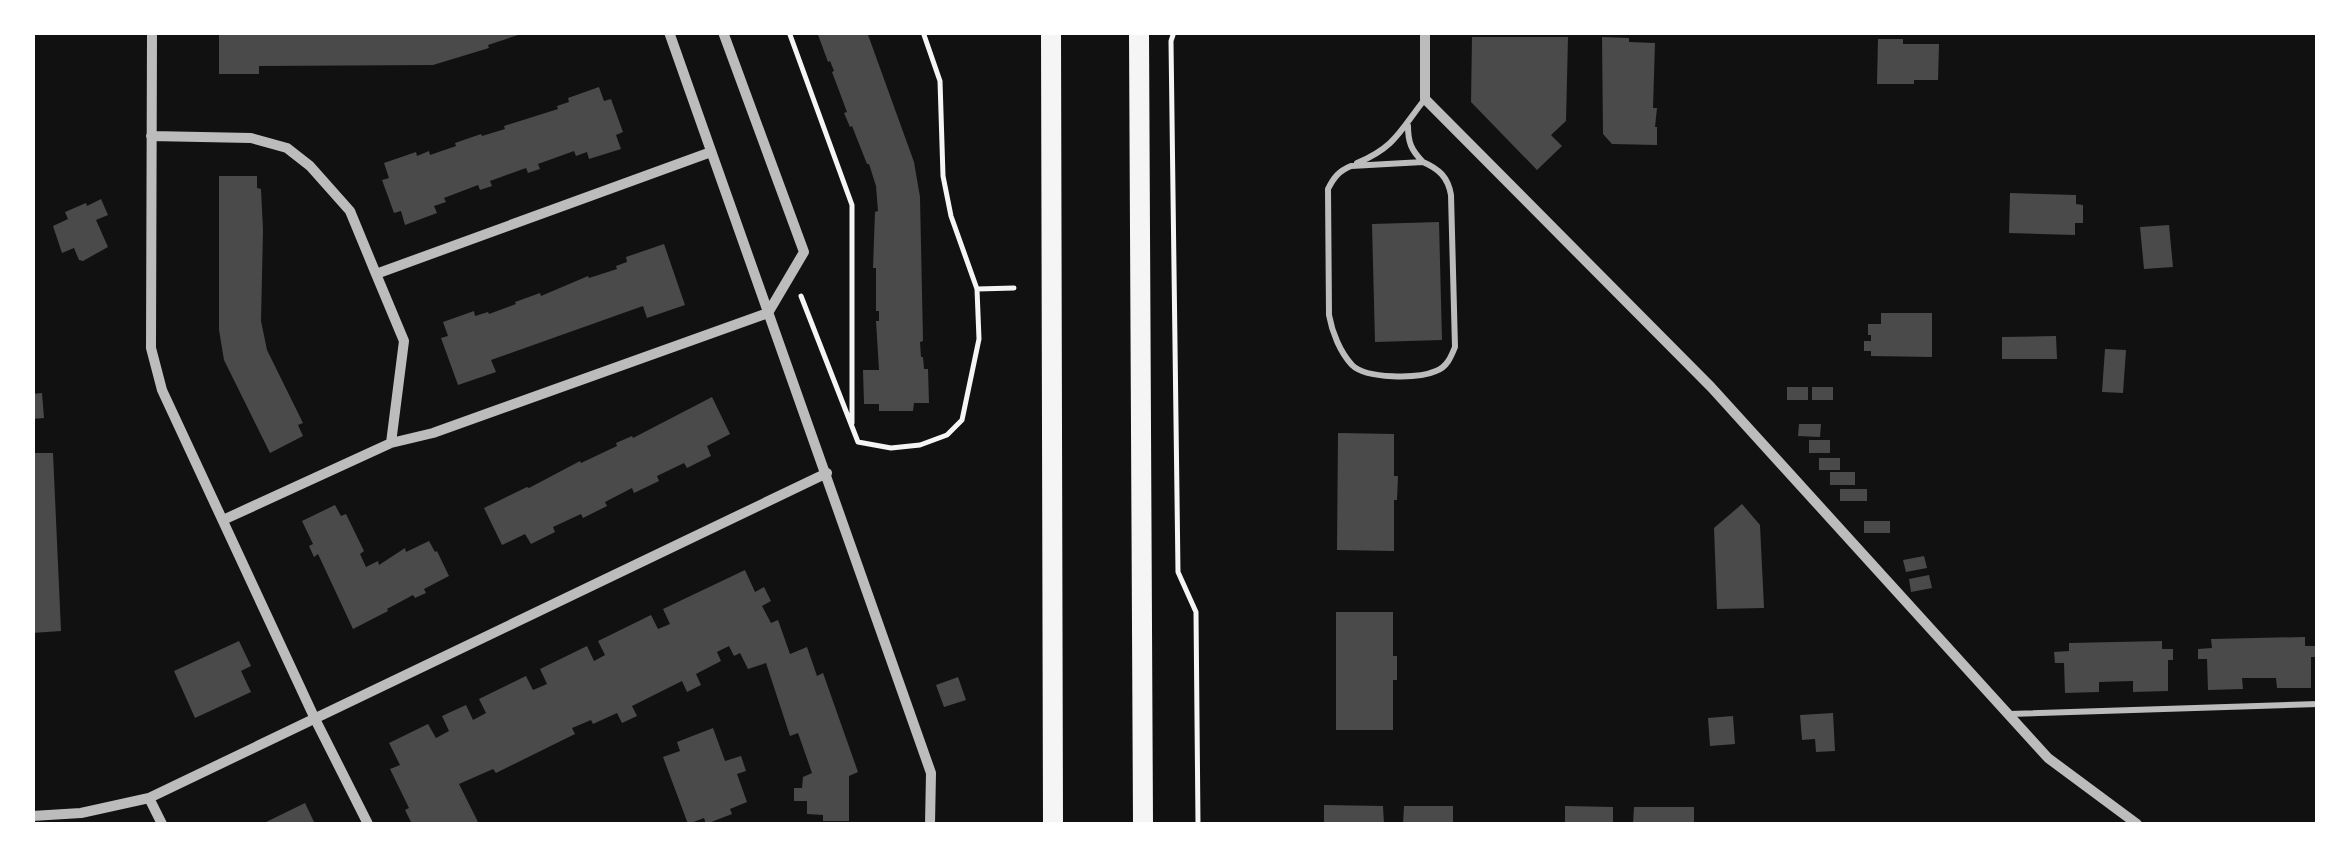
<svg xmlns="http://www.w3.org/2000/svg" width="2350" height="857" font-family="'Libre Baskerville',serif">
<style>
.building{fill:#4a4a4a}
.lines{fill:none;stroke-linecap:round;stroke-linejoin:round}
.path{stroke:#f5f5f5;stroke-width:5}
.service{stroke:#bcbcbc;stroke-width:6}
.minor{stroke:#bcbcbc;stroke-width:10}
.primary{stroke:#f5f5f5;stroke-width:20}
</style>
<rect width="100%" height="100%" fill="#111"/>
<!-- building -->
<path class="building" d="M219 32H524V33L488 45 489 48 433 65 259 66V74H219Z
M817 32H867L914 162 920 197 923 341 920 342 921 357H923L924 369H928L929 403H914L913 411H879V404H864L863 370H879L876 321H879V311H876V268H873L875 212 878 211 876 186 869 164H867L852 126 850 127 844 113 847 112 832 72 834 71 830 61 828 62Z
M1472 37H1568L1566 121 1551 135 1562 146 1537 170 1471 102Z
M1602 37 1629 38V42L1655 43 1653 108H1657L1655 127H1657V145L1612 144 1603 134Z
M1878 39H1903V44H1939L1938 80H1914V84H1877Z
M599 87 604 101 611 99 623 132 616 135 621 149 589 159 587 152 576 156 574 151 538 164 540 169 528 173 526 168 490 181 492 186 480 190 478 185 444 198 446 202 434 206 437 213 405 225 401 211 394 213 382 180 389 178 384 163 416 152 417 156 429 151 430 155 456 146 455 143 481 134 482 136 505 129 504 126 558 109 557 106 569 102 568 98Z
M219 176H257V188L261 189 263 230 261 321 267 350 303 423 298 425 303 436 270 453 224 360 219 330Z
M2010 193 2076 195V204L2083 205V223H2075V235L2009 233Z
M101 199 108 215 96 220 108 247 83 261 79 260 74 248 62 253 53 226 68 219 65 212 86 203 87 206Z
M1439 222 1442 340 1375 342 1372 224Z
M2169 225 2173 267 2144 269 2140 227Z
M664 244 685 305 647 318 643 306 491 360 496 372 458 385 441 338 448 336 443 322 474 311 475 316 488 312 489 314 516 304 515 302 540 293 541 296 588 276 589 278 617 269 616 266 627 262 626 257Z
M1881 313H1932V357L1871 356V351H1864V341H1871V335H1868V324H1881Z
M2056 336 2057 359H2002V337Z
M2105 349 2126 350 2123 393 2102 392Z
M1787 387H1808V400H1787Z
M1812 387H1833V400H1812Z
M42 393 44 418 32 419V394Z
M712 397 730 434 707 446 711 456 687 468 684 463 657 476 659 481 634 493 632 488 605 502 607 506 583 518 581 514 553 527 555 532 531 544 525 534 502 545 484 508 527 487 529 488 580 461 581 463 617 446 616 443 632 436 633 438Z
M1799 424H1821L1820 437 1798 436Z
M1338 433 1394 434V476H1398L1397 500H1394V551L1337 550Z
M1809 440H1830V453H1809Z
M32 453H53L61 631 32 633Z
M1819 458H1840V470H1819Z
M1830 472H1855V485H1830Z
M1840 489H1867V501H1840Z
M1742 504 1760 525 1764 608 1717 609 1714 528Z
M335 505 341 516 346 514 364 551 360 554 366 567 378 561 379 565 405 548 406 552 429 541 435 552 437 551 449 576 424 589 426 593 415 598 413 595 387 609 388 611 353 629 318 554 314 557 309 546 313 544 302 521Z
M1864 521H1890V533H1864Z
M1924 556 1927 568 1906 572 1903 560Z
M745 570 755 592 764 587 771 601 762 606 771 623 778 620 790 654 807 647 817 676 823 673 858 772 849 776V821H823V815L807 814V801H794V788H802L803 777 812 773 798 733 790 736 766 663 748 669 740 653 734 656 729 646 717 652 721 661 696 674 701 685 687 692 682 681 632 706 637 716 622 723 617 713 593 724 591 720 572 728 575 734 496 773 493 769 459 784 479 824H412L405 810 409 808 390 769 400 765 389 743 428 724 436 738 449 731 442 716 466 705 473 720 486 713 479 699 526 676 533 690 547 684 540 669 587 646 594 661 605 655 598 641 651 615 658 629 670 624 663 609Z
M1929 575 1932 588 1911 592 1909 579Z
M1336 612H1393V656H1397V680H1393V730H1336Z
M2305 637V646H2316V657H2311V688H2277L2276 678H2242L2243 689 2208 690 2207 659H2198V649L2212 648 2211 639Z
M239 641 251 666 241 671 251 692 195 718 174 671Z
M2162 641V649H2173V660H2168V691L2133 692V681L2099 682V692L2065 693 2064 663H2055L2054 652 2069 651V643Z
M958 677 966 700 944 707 936 685Z
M1833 713 1835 751 1816 752 1815 739 1802 740 1800 715Z
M1733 716 1735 744 1710 746 1708 718Z
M713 728 725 761 741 756 746 771 737 774 747 802 730 809 732 814 706 824 704 818 688 824 663 757 680 751 677 742Z
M305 803 315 824H262Z
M1324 805 1383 806 1384 824H1324Z
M1404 806H1453V824H1403Z
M1565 806 1613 807V824H1565Z
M1634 807H1694V824H1633Z"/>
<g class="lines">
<!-- path -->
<path class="path" d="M789 32 852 205V423
M1174 32 1171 41 1178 572 1196 612 1198 824
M977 289 1014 288
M801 296 858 442 891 448 920 445 947 435 962 420 979 339 977 289 951 216 943 176 940 81 923 32"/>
<!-- service -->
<path class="service" d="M1408 126C1408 142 1411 150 1423 162
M1423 162C1439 169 1448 177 1451 195L1455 347C1451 357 1447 367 1436 371 1418 379 1366 379 1352 365 1340 352 1332 332 1329 315L1328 189C1334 177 1339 171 1351 166Z
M1357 163C1396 147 1401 129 1425 99
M2009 714 2318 704"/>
<!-- minor -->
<path class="minor" d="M152 32 151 348 162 390 315 719 368 824
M669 32 931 773 930 824
M1425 32V99L1711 387 2048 758 2137 824
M151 136 251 138 287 148 310 166 350 211 376 274 711 152
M376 274 404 341 391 443
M223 520 391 443 433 433 768 313 804 252 723 32
M149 798 162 824
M32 816 81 813 149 798 827 473"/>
<!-- primary -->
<path class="primary" d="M1051 32 1053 824
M1139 32 1143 824"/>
</g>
<!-- border -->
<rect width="2350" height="857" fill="none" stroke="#ffffff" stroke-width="70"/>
</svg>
